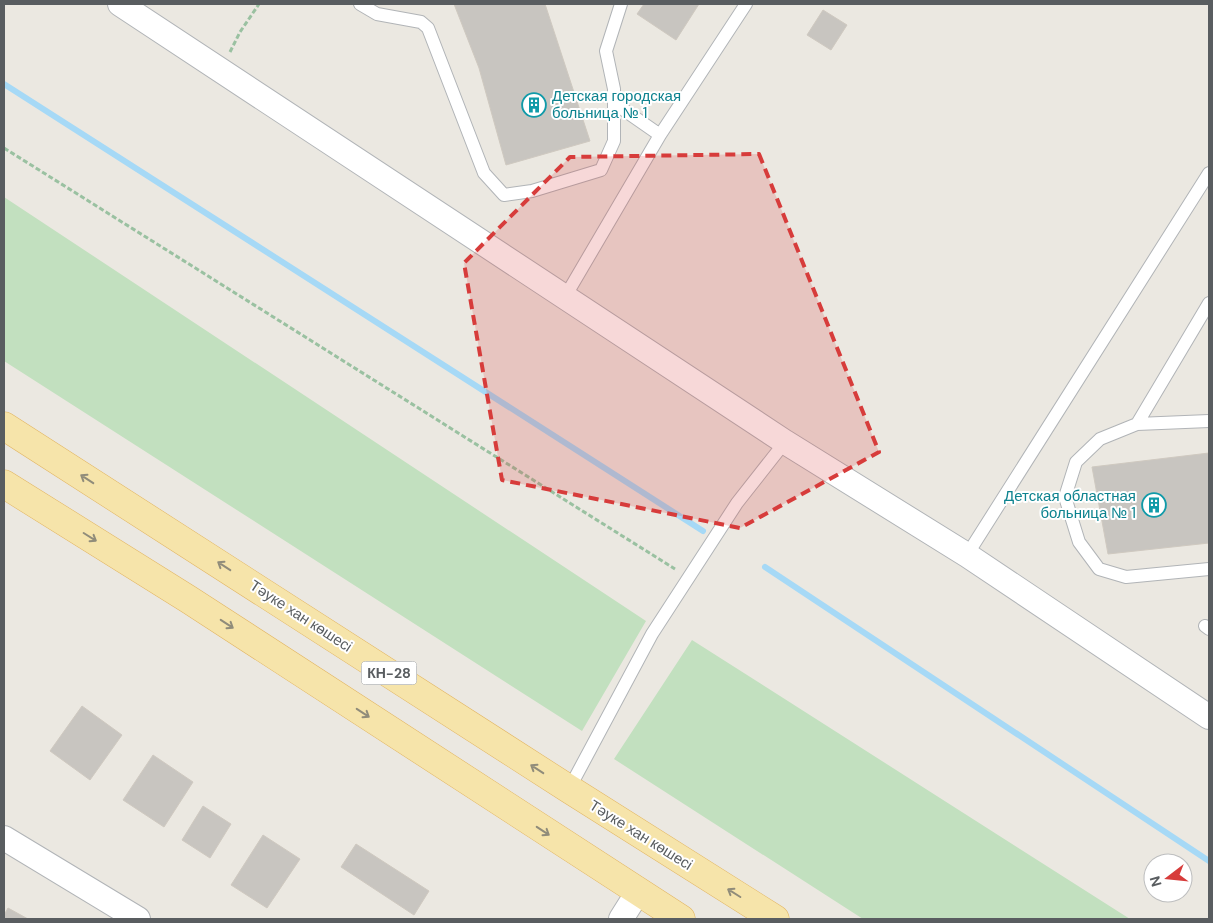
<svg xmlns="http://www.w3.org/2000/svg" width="1213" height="923" font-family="'DM Sans',sans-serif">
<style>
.grass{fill:#c2e0bf}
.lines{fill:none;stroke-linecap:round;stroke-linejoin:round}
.stream{stroke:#a6d9f6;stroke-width:6}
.building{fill:#c8c5c0;stroke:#cfc9c0}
.lane-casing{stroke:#b1b4b7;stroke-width:14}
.street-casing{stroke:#b1b4b7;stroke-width:26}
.primary-casing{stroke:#e2b562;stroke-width:29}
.path{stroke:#9ac1a1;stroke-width:3;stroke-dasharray:5 2.5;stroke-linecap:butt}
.lane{stroke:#fff;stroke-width:12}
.street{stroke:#fff;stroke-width:24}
.primary{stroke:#f6e4aa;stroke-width:28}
.oneway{stroke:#908c7a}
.marked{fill:#d73c3b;fill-opacity:0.2;stroke:#d73c3b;stroke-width:4;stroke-dasharray:10 6;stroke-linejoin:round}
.labels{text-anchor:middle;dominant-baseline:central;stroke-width:4;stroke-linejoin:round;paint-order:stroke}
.shield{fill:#fff;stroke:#8b8e90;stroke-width:1}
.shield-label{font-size:14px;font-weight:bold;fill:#595d60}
.culture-label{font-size:15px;fill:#0d838f;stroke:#fff;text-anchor:start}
.street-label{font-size:15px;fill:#595d60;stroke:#fff}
</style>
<rect width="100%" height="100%" fill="#ebe8e1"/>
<!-- grass -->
<path class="grass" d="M4 197 646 621 582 731 4 361Z
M692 640 1130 919H863L614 759Z"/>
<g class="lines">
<!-- stream -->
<path class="stream" d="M4 84 703 531
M765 567 1209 861"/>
</g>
<!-- building -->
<path class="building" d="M454 4H545L590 141 506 165 479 68Z
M644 4H699L676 40 637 14Z
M823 10 847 25 831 50 807 35Z
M1209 453V543L1108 554 1092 467Z
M82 706 122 735 90 780 50 751Z
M153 755 193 782 164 827 123 800Z
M203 806 231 824 210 858 182 840Z
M263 835 300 859 267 908 231 885Z
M356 844 429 891 414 915 341 867Z
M8 908 28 919H4V915Z"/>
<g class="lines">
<!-- lane casing -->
<g class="lane-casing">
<path id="lane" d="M360 4 377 14 421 22 428 28 484 173 504 195 532 191 601 170 614 141V89L606 51 621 4
M660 135 746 4
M565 297 660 135 614 103
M1209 421 1137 424 1100 439 1076 462 1065 497 1079 542 1099 569 1126 577 1209 569
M1137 424 1209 303
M967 555 1209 173
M1205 626 1209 629
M569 789 652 634 737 503 785 442"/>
</g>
<!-- street casing -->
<g class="street-casing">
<path id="street" d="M120 4 785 442 967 555 1209 717
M4 838 138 919
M621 919 638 892"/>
</g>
<!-- primary casing -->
<g class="primary-casing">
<path id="primary" d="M4 426 569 789 775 919
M4 484 188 599 681 919"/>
</g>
<!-- path -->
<path class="path" d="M230 52 240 32 259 4
M4 148 675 569"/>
<!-- lane -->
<use href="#lane" class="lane"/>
<!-- street -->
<use href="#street" class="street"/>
<!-- primary -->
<use href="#primary" class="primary"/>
</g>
<!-- one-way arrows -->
<defs><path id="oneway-shaft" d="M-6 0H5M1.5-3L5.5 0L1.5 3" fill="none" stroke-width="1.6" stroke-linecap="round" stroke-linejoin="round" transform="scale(1.25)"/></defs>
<g class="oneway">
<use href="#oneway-shaft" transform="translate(87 479) rotate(-147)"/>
<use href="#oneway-shaft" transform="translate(90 537) rotate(32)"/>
<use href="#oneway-shaft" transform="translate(224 566) rotate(-147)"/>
<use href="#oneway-shaft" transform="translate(227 624) rotate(33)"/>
<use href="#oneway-shaft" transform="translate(363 713) rotate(33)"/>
<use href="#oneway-shaft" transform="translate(537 769) rotate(-147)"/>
<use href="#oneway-shaft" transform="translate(543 831) rotate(33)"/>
<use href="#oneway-shaft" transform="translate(734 893) rotate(-148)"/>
</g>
<!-- marked area -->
<path class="marked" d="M759 154 879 452 740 528 502 480 464 263 570 157Z"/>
<!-- icons -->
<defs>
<g id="building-ring" transform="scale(1.25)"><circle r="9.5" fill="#fff" stroke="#0f9aa8" stroke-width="1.5"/><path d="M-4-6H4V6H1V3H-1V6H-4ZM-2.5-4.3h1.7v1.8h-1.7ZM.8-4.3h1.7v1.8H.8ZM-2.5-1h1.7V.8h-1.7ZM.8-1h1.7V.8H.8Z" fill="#0f9aa8"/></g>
</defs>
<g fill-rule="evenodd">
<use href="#building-ring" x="534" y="105"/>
<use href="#building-ring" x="1154" y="505"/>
</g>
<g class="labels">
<!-- shield labels -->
<rect class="shield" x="361.5" y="661.5" width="55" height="23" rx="4"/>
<g class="shield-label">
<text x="389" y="673">КН-28</text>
</g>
<!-- culture labels -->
<g class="culture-label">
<text x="552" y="96">Детская городская<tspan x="552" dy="17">больница № 1</tspan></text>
<text x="1136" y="496" text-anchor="end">Детская областная<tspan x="1136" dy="17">больница № 1</tspan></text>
</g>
<!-- street labels -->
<g class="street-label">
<text transform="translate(301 616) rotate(33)">Тәуке хан көшесі</text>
<text transform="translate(641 835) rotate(32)">Тәуке хан көшесі</text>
</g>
</g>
<!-- border -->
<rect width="1213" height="923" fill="none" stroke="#595d60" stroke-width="10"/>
<!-- north arrow -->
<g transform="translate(1168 878) rotate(254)"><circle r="24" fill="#ffffff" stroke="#bdbebf"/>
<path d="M0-4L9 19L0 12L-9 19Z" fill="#d73c3b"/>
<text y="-8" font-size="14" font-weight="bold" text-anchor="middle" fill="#595d60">N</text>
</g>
</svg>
